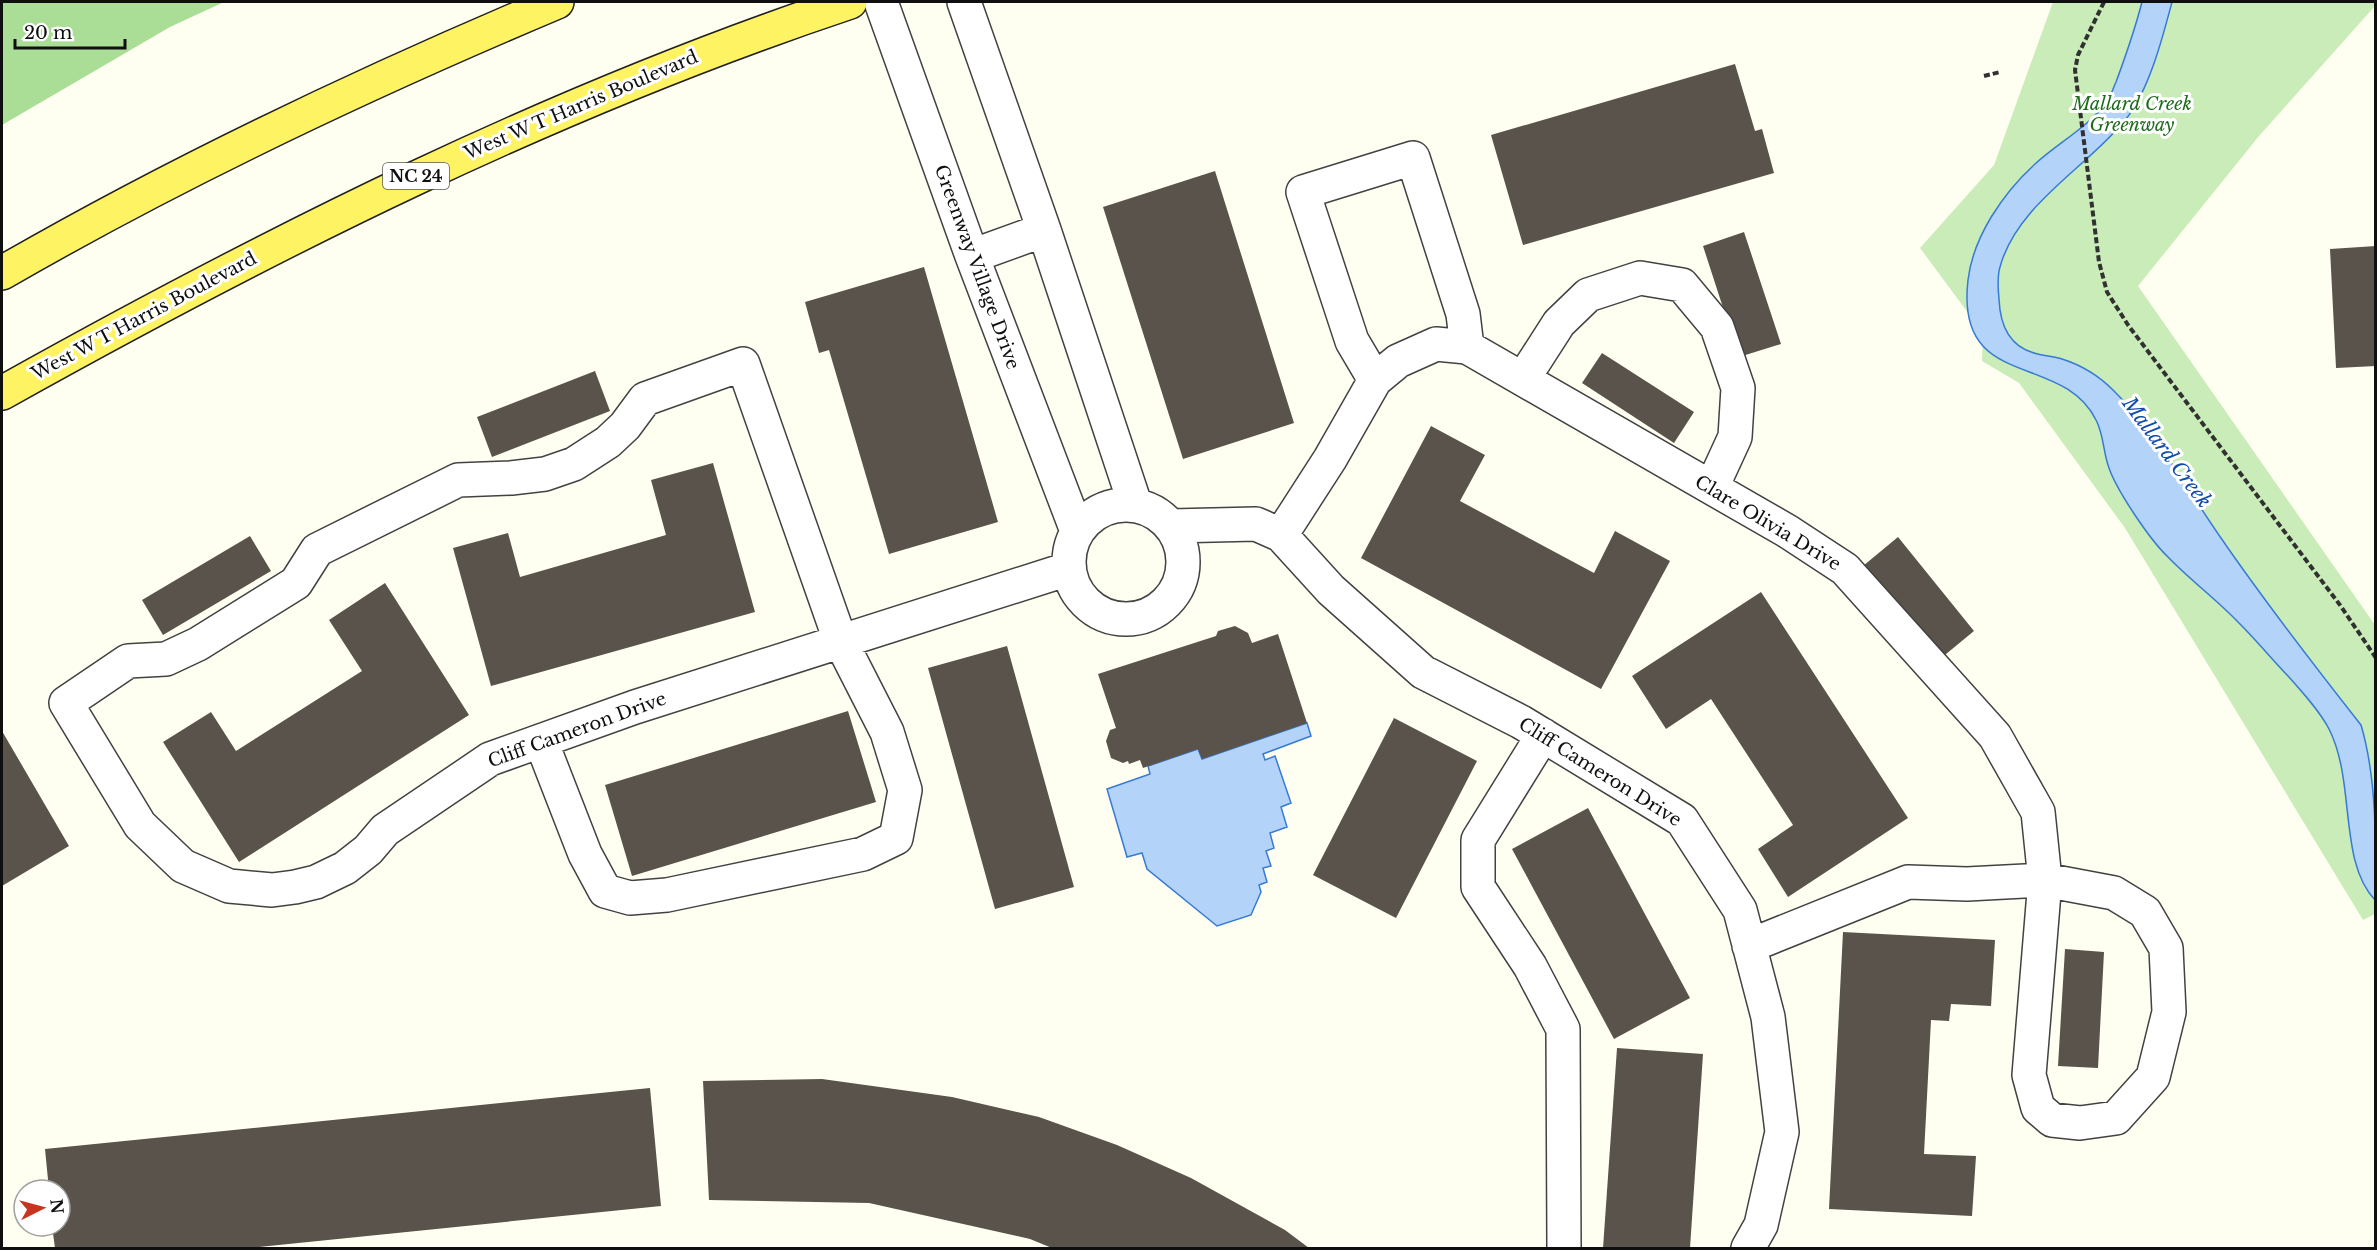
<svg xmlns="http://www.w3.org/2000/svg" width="2377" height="1250" font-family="'Libre Baskerville',serif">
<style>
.green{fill:#caecb9}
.forest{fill:#aade97}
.water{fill:#b3d3f9;stroke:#377ad4;stroke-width:1.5}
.building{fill:#59534b}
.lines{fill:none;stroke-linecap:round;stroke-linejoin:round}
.minor-casing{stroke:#424242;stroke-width:36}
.major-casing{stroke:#202020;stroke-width:36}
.path{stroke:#313131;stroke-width:4;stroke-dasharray:6 3;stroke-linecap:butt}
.minor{stroke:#fff;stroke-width:33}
.major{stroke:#fef362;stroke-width:33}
.labels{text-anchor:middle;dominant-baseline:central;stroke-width:6;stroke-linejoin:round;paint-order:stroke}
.shield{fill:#fff;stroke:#575757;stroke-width:1.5}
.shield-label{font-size:16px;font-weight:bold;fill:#0f0f0f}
.park-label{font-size:18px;font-style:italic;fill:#1e6b1b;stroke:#fff}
.street-label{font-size:18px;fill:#0f0f0f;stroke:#fff}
.water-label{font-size:20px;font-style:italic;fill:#114ca8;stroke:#fff}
</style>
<rect width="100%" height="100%" fill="#fffff1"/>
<!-- green -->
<path class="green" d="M2053 2H2375V6L2259 136 2138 286 2375 625V914L2363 920 2125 528 2019 383 1982 361 1983 333 1920 248 1994 165Z"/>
<!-- forest -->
<path class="forest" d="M2 2H224L170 27 2 125Z"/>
<!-- water -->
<path class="water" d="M2142 2H2172C2163 36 2149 91 2126 119 2089 166 2017 204 2000 267 1997 277 1998 289 1999 299 2000 324 2009 346 2034 353 2043 356 2053 356 2062 359 2081 365 2099 376 2113 390 2157 433 2186 488 2221 538 2265 602 2313 664 2361 725 2377 779 2376 843 2375 900 2338 861 2356 782 2329 729 2319 710 2302 692 2288 676 2271 658 2255 639 2238 622 2216 599 2190 580 2168 557 2150 540 2117 491 2109 468 2103 452 2104 435 2096 420 2062 351 1955 392 1968 280 1973 237 2003 193 2035 164 2058 143 2087 128 2107 102 2111 96 2113 88 2116 82 2126 55 2135 29 2142 2Z
M1307 723 1311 736 1263 754 1265 760 1275 756 1291 803 1281 807 1287 827 1270 833 1274 848 1266 851 1271 866 1263 868 1267 882 1259 885 1261 892 1251 915 1217 926 1147 869 1142 853 1127 857 1107 789 1150 774 1148 766 1198 749 1202 759Z"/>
<!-- building -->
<path class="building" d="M1735 64 1755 131 1762 129 1774 173 1523 245 1491 135Z
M1215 171 1294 423 1183 459 1103 207Z
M1744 232 1781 344 1739 357 1703 246Z
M2376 246V366L2336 368 2330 249Z
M924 267 998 522 889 554 829 350 819 353 805 302Z
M1602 353 1694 412 1674 443 1582 383Z
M595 371 610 411 492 457 477 417Z
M1431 426 1485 455 1460 501 1594 573 1615 531 1670 561 1601 689 1361 558Z
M713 463 755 612 491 686 453 548 508 533 520 577 666 535 651 480Z
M250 536 271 571 163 635 142 600Z
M1898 537 1974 631 1940 659 1863 566Z
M385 583 469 715 239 862 163 742 211 712 236 751 362 671 329 620Z
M1761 592 1908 818 1788 897 1758 849 1793 825 1711 699 1666 729 1632 676Z
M1235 626 1248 633 1252 643 1278 634 1307 723 1202 759 1198 749 1143 768 1140 760 1129 764 1128 761 1123 763 1111 758 1106 741 1110 730 1116 728 1098 674 1216 636 1218 631Z
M1007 646 1074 887 995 909 928 668Z
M848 711 876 802 632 876 605 785Z
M1394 718 1477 761 1396 918 1313 875Z
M2 731 69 846 2 886Z
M1588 808 1690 998 1614 1039 1512 849Z
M1843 932 1995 940 1991 1006 1951 1004 1949 1021 1931 1020 1924 1154 1976 1156 1972 1216 1829 1209Z
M2065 949 2104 952 2098 1068 2058 1066Z
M1617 1048 1703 1054 1690 1248H1603Z
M822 1079 952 1097 1039 1117 1117 1145 1191 1178 1285 1230 1309 1248H1052L1030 1239 869 1203 709 1200 703 1081Z
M650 1088 661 1206 249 1248H55L52 1226H60V1190H49L45 1149Z"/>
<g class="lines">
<!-- minor casing -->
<g class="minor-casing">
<path id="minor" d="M881 2 972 256 1077 531
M964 2 1044 230 1135 504
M972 256 1044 230
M1523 379 1559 323 1588 295 1640 278 1682 285 1717 327 1738 388 1735 437 1712 487
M1375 380 1352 341 1303 192 1413 158 1463 314 1467 347
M1069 562a57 57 0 1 1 114 0a57 57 0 1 1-114 0Z
M1171 526 1256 524 1281 535 1331 590 1423 672 1521 722 1682 820 1740 910 1768 1017 1782 1132 1761 1225 1748 1248
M1281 535 1330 459 1375 380 1398 361 1436 344 1467 347 1787 531 1845 569 1995 736 2038 812 2045 880 1967 884 1908 882 1749 946
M1543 735 1478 840V887L1530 966 1563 1029 1564 1248
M541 741 585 854 605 891 630 898 667 895 863 854 896 838 905 790 887 732 840 640 743 364 645 399 625 426 608 442 574 464 545 474 511 478 458 480 317 550 296 583 198 644 166 659 128 661 66 703 140 825 183 866 229 886 272 890 295 887 316 882 345 868 368 850 385 830 490 759 635 707 1068 569
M2045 880 2114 893 2145 912 2166 948 2169 1012 2153 1077 2116 1118 2080 1123 2052 1120 2038 1108 2029 1075Z"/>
</g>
<!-- major casing -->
<g class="major-casing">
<path id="major" d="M2 273C180 170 367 82 557 2
M2 393C274 241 553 101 850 2"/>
</g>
<!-- path -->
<path class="path" d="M2104 2 2078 55 2075 70 2099 262 2107 292 2128 325 2340 605 2376 658
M1984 76 2000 72"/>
<!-- minor -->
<use href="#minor" class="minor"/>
<!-- major -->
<use href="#major" class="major"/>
</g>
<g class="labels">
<!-- shield labels -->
<rect class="shield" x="383" y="163" width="66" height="26" rx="4.5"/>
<g class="shield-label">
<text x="416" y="176">NC 24</text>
</g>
<!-- park labels -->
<g class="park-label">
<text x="2132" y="104">Mallard Creek<tspan x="2132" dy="21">Greenway</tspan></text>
</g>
<!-- street labels -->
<g class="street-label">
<text transform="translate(581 105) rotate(-23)">West W T Harris Boulevard</text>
<text transform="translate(977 267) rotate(70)">Greenway Village Drive</text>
<text transform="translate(144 316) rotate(-28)">West W T Harris Boulevard</text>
<text transform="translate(1768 523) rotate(31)">Clare Olivia Drive</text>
<text transform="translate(577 730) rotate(-20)">Cliff Cameron Drive</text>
<text transform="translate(1600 772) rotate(32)">Cliff Cameron Drive</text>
</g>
<!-- water labels -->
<g class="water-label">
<text transform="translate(2167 452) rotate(53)">Mallard Creek</text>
</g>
</g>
<!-- border -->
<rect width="2377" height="1250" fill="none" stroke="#0f0f0f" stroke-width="6"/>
<!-- north arrow -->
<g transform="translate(42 1208) rotate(84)"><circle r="28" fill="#ffffff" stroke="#9f9f9f" stroke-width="1.5"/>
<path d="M0-4.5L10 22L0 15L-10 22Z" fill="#c73520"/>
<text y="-9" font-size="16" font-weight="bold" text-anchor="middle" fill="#0f0f0f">N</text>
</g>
<!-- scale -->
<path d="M15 39v9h110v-9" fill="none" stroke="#0f0f0f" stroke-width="3"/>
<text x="24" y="39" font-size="18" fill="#0f0f0f" stroke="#ffffff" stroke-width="4.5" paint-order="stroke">20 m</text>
</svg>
